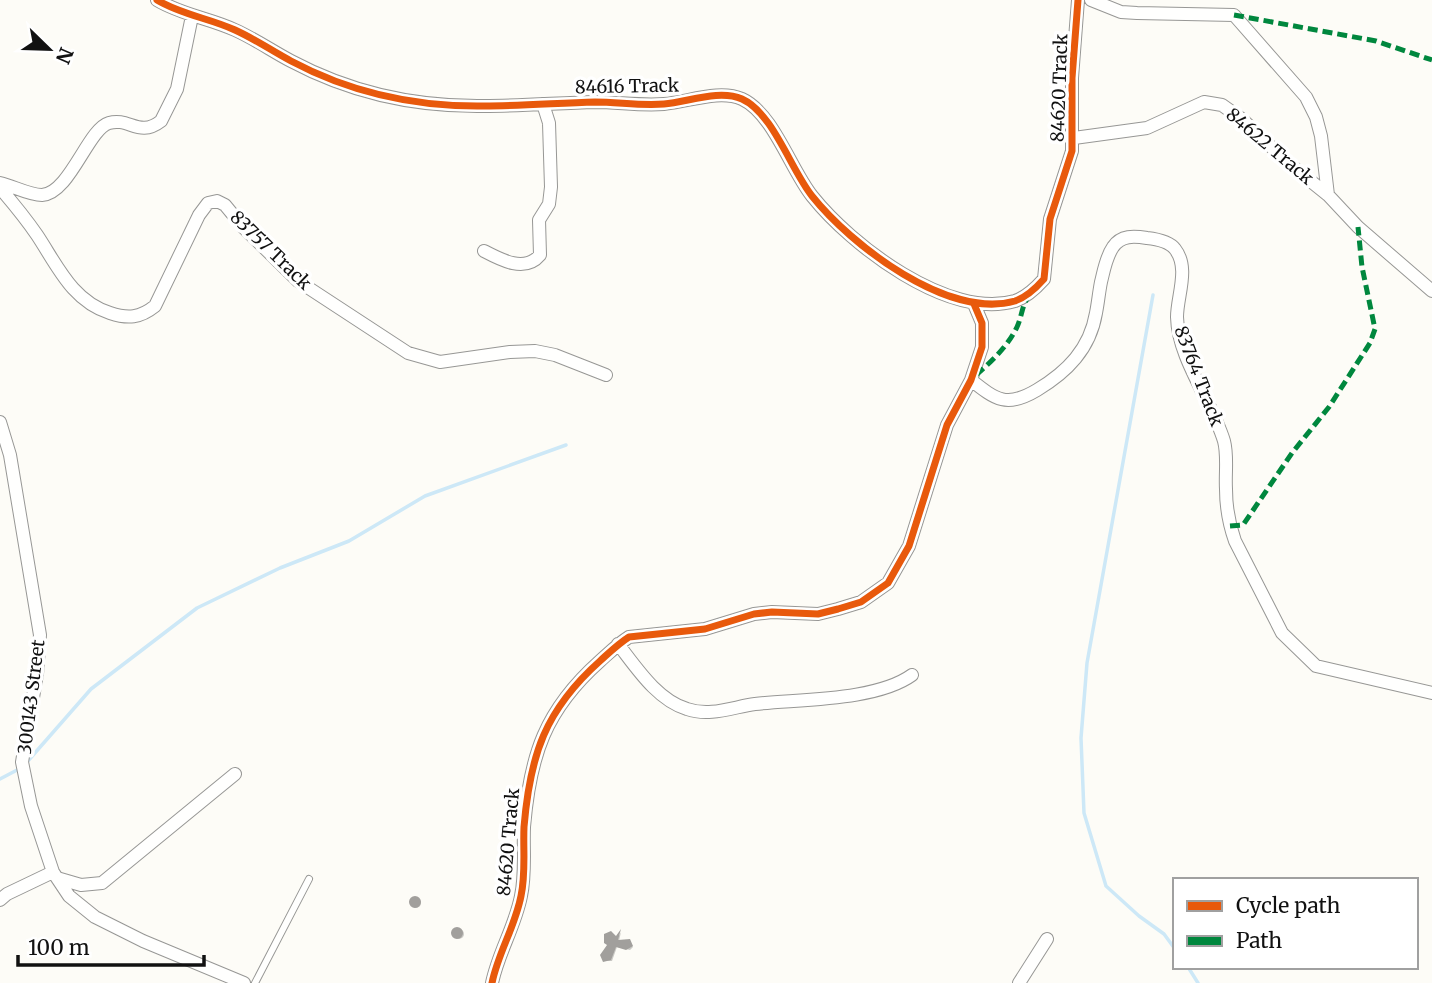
<svg xmlns="http://www.w3.org/2000/svg" width="1432" height="983" font-family="Merriweather,serif">
<style>
.shadow{fill:#0003}
.lines{fill:none;stroke-linecap:round;stroke-linejoin:round}
.stream{stroke:#cde8f7;stroke-width:3.5}
.building{fill:#a19f9c}
.service-casing{stroke:#979795;stroke-width:8}
.minor-casing{stroke:#979795;stroke-width:14}
.service{stroke:#fffffe;stroke-width:6}
.minor{stroke:#fffffe;stroke-width:12}
.quiet{stroke:#00873e;stroke-width:5;stroke-dasharray:10 5;stroke-linecap:butt}
.cycleway-casing{stroke:#fff;stroke-width:11}
.cycleway{stroke:#e8590c;stroke-width:7}
.labels{text-anchor:middle;dominant-baseline:central;stroke-width:7;stroke-linejoin:round;paint-order:stroke}
.street-label{font-size:18px;fill:#111;stroke:#fff}
</style>
<rect width="100%" height="100%" fill="#fdfcf7"/>
<!-- shadow -->
<path class="shadow" d="M411 903a5 5 0 1 1 10 0a5 5 0 1 1-10 0Z
M454 934a5 5 0 1 1 10 0a5 5 0 1 1-10 0Z
M621 932 619 941 628 940 633 947 630 950 617 947 612 961H605Z"/>
<g class="lines">
<!-- stream -->
<path class="stream" d="M1153 295 1087 663 1081 738 1084 813 1106 886 1139 916 1164 934 1175 949
M27 762 91 689 197 608 280 568 349 541 425 496 566 445
M0 779 19 769
M1188 967 1198 983"/>
</g>
<!-- building -->
<path class="building" d="M409 902a6 6 0 1 1 12 0a6 6 0 1 1-12 0Z
M451 933a6 6 0 1 1 12 0a6 6 0 1 1-12 0Z
M621 929 618 940 630 939 633 946 626 950 616 947 611 960 603 962 600 955 607 945 604 943V934L611 931 616 936Z"/>
<g class="lines">
<!-- service casing -->
<g class="service-casing">
<path id="service" d="M255 983 309 879"/>
</g>
<!-- minor casing -->
<g class="minor-casing">
<path id="minor" d="M157 0C182 15 209 18 235 30 255 39 272 51 291 61 351 93 416 107 484 106 521 106 558 103 595 102 618 102 641 106 664 104 688 102 719 89 742 99 773 113 791 170 812 196 851 245 948 320 1015 301 1027 297 1036 288 1044 279L1050 219 1072 151V78L1078 0
M1091 0 1121 12 1137 13 1234 15 1306 97 1316 117 1321 136 1328 195
M1074 138 1147 128 1204 102 1222 105 1243 120 1287 162 1328 195 1358 227 1432 291
M0 183C13 186 29 195 42 195 70 193 88 129 109 123 129 117 139 138 161 121L177 89 192 16
M0 188C13 203 26 219 37 235 57 265 72 301 110 313 128 319 140 318 155 306L199 215 208 203 217 201 225 205 244 228 298 281 408 353 440 362 510 352 535 351 555 355 606 375
M484 251C501 260 525 273 540 255L539 220 549 204 551 187 549 123 543 104
M971 380C996 400 1007 408 1037 390 1067 372 1090 349 1096 313 1098 303 1099 292 1101 282 1104 270 1106 257 1113 247 1121 235 1134 236 1147 238 1156 239 1169 241 1175 249 1190 268 1177 296 1177 317 1178 359 1212 401 1224 441 1228 456 1225 473 1226 489 1226 507 1229 524 1235 541L1282 633 1316 666 1432 693
M0 422 10 455 40 635 37 674 22 762 31 806 53 872 69 896 95 917 143 941 244 983
M618 644C636 667 657 700 687 709 710 717 733 707 755 704 799 699 876 701 912 675
M57 878 81 885 102 883 235 774
M0 900 7 894 53 872
M492 983C498 953 515 927 521 896 526 873 523 850 524 827 530 755 545 710 600 661 610 652 618 644 629 637L705 629 754 614 772 612 818 614 838 609 861 602 888 583 909 546 947 425 971 380 982 347V323L974 304
M1019 983 1047 939"/>
</g>
<!-- service -->
<use href="#service" class="service"/>
<!-- minor -->
<use href="#minor" class="minor"/>
<!-- quiet -->
<path class="quiet" d="M1234 15 1376 41 1432 60
M976 375C992 361 1008 346 1017 327 1022 316 1022 305 1029 295
M1230 526 1243 525 1292 453 1329 407 1370 343 1375 329 1362 267 1358 227"/>
<!-- cycleway casing -->
<g class="cycleway-casing">
<path id="cycleway" d="M157 0C182 15 209 18 235 30 255 39 272 51 291 61 351 93 416 107 484 106 521 106 558 103 595 102 618 102 641 106 664 104 688 102 719 89 742 99 773 113 791 170 812 196 851 245 948 320 1015 301 1027 297 1036 288 1044 279L1050 219 1072 151V78L1078 0
M492 983C498 953 515 927 521 896 526 873 523 850 524 827 530 755 545 710 600 661 610 652 618 644 629 637L705 629 754 614 772 612 818 614 838 609 861 602 888 583 909 546 947 425 971 380 982 347V323L974 304"/>
</g>
<!-- cycleway -->
<use href="#cycleway" class="cycleway"/>
</g>
<g class="labels">
<!-- street labels -->
<g class="street-label">
<text transform="translate(627 86) rotate(-1)">84616 Track</text>
<text transform="translate(1059 88) rotate(-88)">84620 Track</text>
<text transform="translate(1270 146) rotate(40)">84622 Track</text>
<text transform="translate(271 250) rotate(44)">83757 Track</text>
<text transform="translate(1199 376) rotate(69)">83764 Track</text>
<text transform="translate(31 697) rotate(-83)">300143 Street</text>
<text transform="translate(508 842) rotate(-85)">84620 Track</text>
</g>
</g>
<!-- legend -->
<rect x="1173" y="878" width="245" height="91" fill="#ffffff" stroke="#a0a0a0" stroke-width="2"/>
<rect x="1187" y="901" width="35" height="10" fill="#e8590c" stroke="#a0a0a0" stroke-width="2"/>
<text x="1236" y="913" font-size="21" fill="#111111">Cycle path</text>
<rect x="1187" y="936" width="35" height="10" fill="#00873e" stroke="#a0a0a0" stroke-width="2"/>
<text x="1236" y="948" font-size="21" fill="#111111">Path</text>
<!-- north arrow -->
<g transform="translate(49 49) rotate(113)" stroke="#ffffff" stroke-width="5" paint-order="stroke">
<path d="M0-5L12 26L0 18L-12 26Z" fill="#111111"/>
<text y="-10" font-size="19" font-weight="bold" text-anchor="middle" fill="#111111">N</text>
</g>
<!-- scale -->
<path d="M18 955v10h186v-10" fill="none" stroke="#111111" stroke-width="3.5"/>
<text x="28" y="955" font-size="21" fill="#111111" stroke="#ffffff" stroke-width="5" paint-order="stroke">100 m</text>
</svg>
